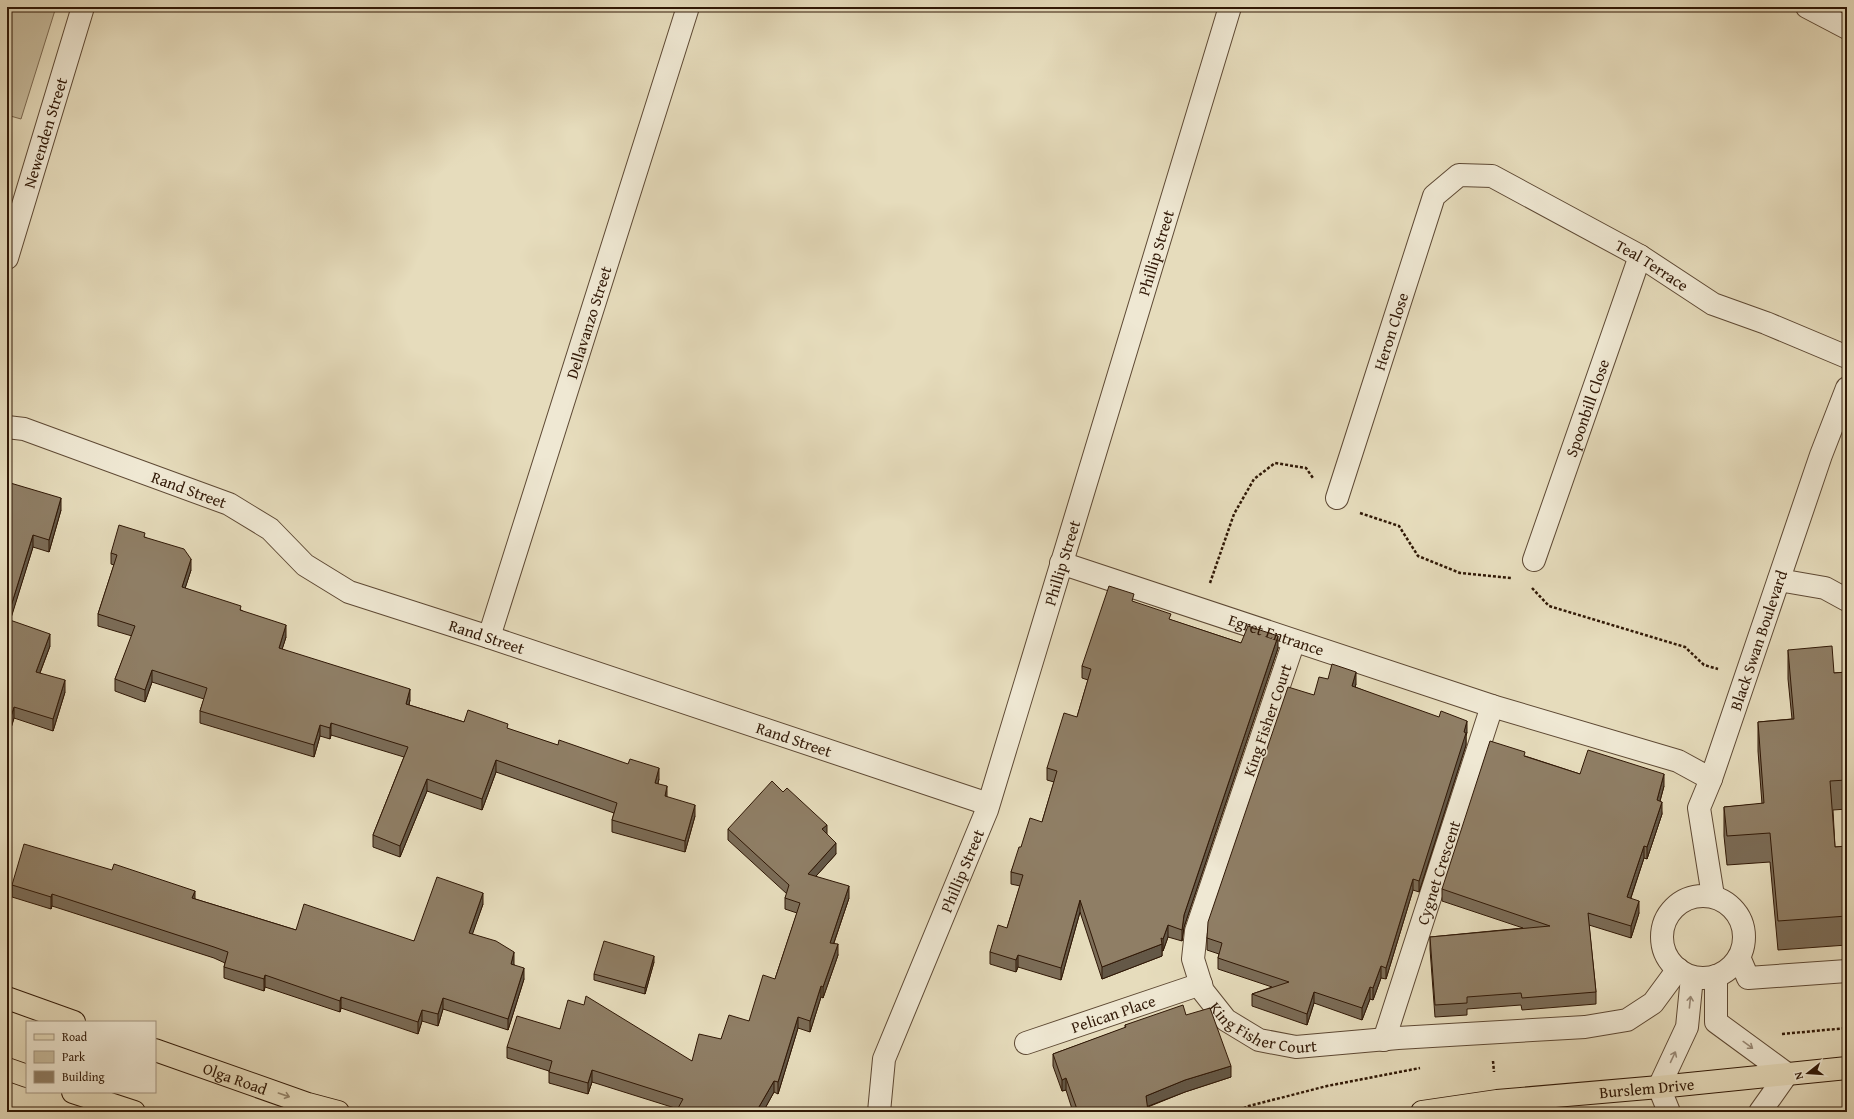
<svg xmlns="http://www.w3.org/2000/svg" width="1854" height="1119" font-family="'Gentium Book Plus',serif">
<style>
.green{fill:#c7bb9d;stroke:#7c6a52}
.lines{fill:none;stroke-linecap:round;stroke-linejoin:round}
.minor-casing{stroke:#5e4934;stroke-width:24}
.major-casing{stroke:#301806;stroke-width:24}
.path{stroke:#301806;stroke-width:2.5;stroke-dasharray:3 2;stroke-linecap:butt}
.minor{stroke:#efe8d3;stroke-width:22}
.major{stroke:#e6dcbc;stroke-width:22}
.wall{fill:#7b6c57;stroke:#301806}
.shaded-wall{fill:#645847;stroke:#301806}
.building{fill:#8f7e65;stroke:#301806}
.oneway{stroke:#998a77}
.oneway2{stroke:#94846a}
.labels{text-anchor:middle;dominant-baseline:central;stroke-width:3;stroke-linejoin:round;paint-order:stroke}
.street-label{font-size:16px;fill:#301806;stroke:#efe8d3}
</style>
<rect width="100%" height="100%" fill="#e6dcbc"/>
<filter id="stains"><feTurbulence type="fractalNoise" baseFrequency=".005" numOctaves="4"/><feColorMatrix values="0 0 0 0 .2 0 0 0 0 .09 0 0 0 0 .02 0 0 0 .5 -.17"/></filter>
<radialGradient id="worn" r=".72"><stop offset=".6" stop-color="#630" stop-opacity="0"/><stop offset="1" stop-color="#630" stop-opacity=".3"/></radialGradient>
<!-- green -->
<path class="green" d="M7 7H56L21 119 7 115Z"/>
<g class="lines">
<!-- minor casing -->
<g class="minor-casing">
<g id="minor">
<path d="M1807 7 1847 28"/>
<path id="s1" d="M7 258 83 7"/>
<path id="s2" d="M7 427 24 429 229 504 270 529 305 565 349 592 489 637 988 804"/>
<path id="s3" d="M1337 498 1434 196 1459 175 1492 176 1640 256 1713 304 1766 323 1847 357"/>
<path id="s4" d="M1534 560 1640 256"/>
<path id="s5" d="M1061 563 1492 706 1678 761 1711 779"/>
<path d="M1779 580 1825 588 1847 600"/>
<path id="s6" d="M489 637 688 7"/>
<path id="s7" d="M1294 641 1196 931 1193 959 1203 991 1226 1020 1259 1040 1296 1047 1398 1038 1585 1027 1627 1020 1653 1003 1678 969"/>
<circle cx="1703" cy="937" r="41"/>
<path id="s8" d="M1713 896 1699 808 1711 779 1821 455 1847 388"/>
<path d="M1739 957 1748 978 1847 971"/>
<path d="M1716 976V1022L1787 1074 1760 1112"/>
<path id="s9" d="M1384 1040 1492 706"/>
<path id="s10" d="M1026 1043 1201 984"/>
<path id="s11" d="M879 1112 884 1059 987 810 1230 7"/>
<path d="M1669 1112 1659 1087 1687 1027 1692 977"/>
</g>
</g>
<!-- major casing -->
<g class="major-casing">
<g id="major">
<path d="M7 998 74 1022"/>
<path id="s12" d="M155 1050 308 1104 338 1112"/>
<path d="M7 1069 27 1076"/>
<path d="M73 1092 134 1112"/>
<path id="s13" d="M1422 1112 1497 1101 1659 1087 1847 1068"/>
</g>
</g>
<!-- path -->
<path class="path" d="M1360 513 1399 526 1418 556 1460 573 1511 578
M1210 583 1234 514 1254 479 1275 463 1306 468 1313 478
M1532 588 1549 606 1685 647 1704 665 1718 669
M1782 1034 1847 1028
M1493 1061 1494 1072
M1234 1112 1249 1106 1327 1086 1420 1068"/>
<!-- minor -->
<use href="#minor" class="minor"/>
<!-- major -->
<use href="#major" class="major"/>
</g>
<!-- wall -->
<path class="wall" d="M7 482 61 510 49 552 33 547 10 620 50 646 40 673 65 692 53 731 14 718 7 741Z
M145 537 191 570 185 588 241 610 286 637 282 649 410 700 409 705 464 722 508 729 659 779 658 783 667 797 695 816 685 852 612 832V820L614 813 496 772 482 810 427 791 400 857 373 847V835L404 757 331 735 330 739 320 736 314 757 200 723V711L204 699 152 682 145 702 115 691V679L132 636 98 626V614L114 565 111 564V553Z
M1134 602 1171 620 1241 643 1278 648 1184 927 1182 941 1168 937 1163 951H1162V956L1102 979 1080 912 1061 980 1018 967 1016 972 990 964V952L1007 928 1020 886 1011 884V872L1021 847 1042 822 1054 782 1047 780V768L1077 717 1088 680 1082 678V666Z
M1788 650 1834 673 1847 672V809L1833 810 1835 847 1847 846V945L1778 950 1770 862 1727 865 1724 836V807L1762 804 1758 751V722L1792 719 1788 679Z
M1328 679 1356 684 1355 687 1467 732 1466 736V745L1419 892 1413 890 1386 979 1381 978 1373 1000 1370 999 1362 1020 1314 1003 1307 1025 1252 1006V994L1272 987 1218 969V958L1219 954 1207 950V938L1314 695Z
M1525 756 1580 774 1664 786 1660 801 1662 814 1647 859 1644 858 1631 898 1639 913 1631 938 1589 925 1596 992V1004L1522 1010 1521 1005 1467 1009V1015L1435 1017 1430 949V937L1523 928 1442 901V889Z
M783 792 827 834 836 854 816 876 849 898 834 943 838 955 823 998 821 997 810 1032 798 1028 778 1094 774 1092 763 1112H677L678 1109 592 1082 588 1094 549 1083V1071L507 1058V1047L560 1029 692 1061 721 1039 749 1021 775 979 797 913 785 909V898L787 894 728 840V829Z
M12 885 195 899 296 930 414 941 483 904 472 934 514 964V965L524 979 508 1030 443 1009 438 1026 422 1021 418 1034 341 1008 340 1012 265 987 264 991 224 978V967L225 963 214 958 52 906 51 909 12 897Z
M654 962 645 994 594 980V974Z
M1186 1015 1231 1077 1185 1092 1148 1107V1112H1073L1066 1090 1062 1091 1053 1066V1054L1125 1028V1025Z"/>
<!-- shaded-wall -->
<path class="shaded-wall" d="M61 498V510L49 552V540Z
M33 535V547L7 631V619Z
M191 559V570L182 598V587Z
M286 625V637L279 659V648Z
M50 634V646L36 683V672Z
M1278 636V648L1184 927 1182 941V930L1184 915Z
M152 670V682L145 702V690Z
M1356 672V684L1352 698V686Z
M65 680V692L53 731V719Z
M410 689V700L406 715V704Z
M14 707V718L7 741V729Z
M1467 721V732L1466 736V745L1419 892V881Z
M331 723V735L330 739V728Z
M320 725V736L314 757V745Z
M496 760V772L482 810V799Z
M659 768V779L655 794V783Z
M1664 774V786L1657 812V800Z
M427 779V791L400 857V846Z
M667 786V798L665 796Z
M1662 802V814L1647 859V847Z
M695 805V816L685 852V841Z
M827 825V836L822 829Z
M836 843V854L808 885V874Z
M1644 846V858L1627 909V897Z
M1413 879V890L1386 979V968Z
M849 886V898L830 954V943Z
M195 891V902L192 898Z
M483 893V904L469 944V933Z
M52 894V906L51 909V897Z
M1080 900V912L1061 980V968Z
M1639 901V913L1631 938V926Z
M1168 925V937L1163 951V939Z
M838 944V955L823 998V987Z
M1162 944V956L1102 979V967Z
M514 952V964L511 975V964Z
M1018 955V967L1016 972V960Z
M654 956V962L645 994V988Z
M1381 966V978L1373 1000V988Z
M524 968V979L508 1030V1019Z
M265 975V987L264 991V979Z
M821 986V997L810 1032V1021Z
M1370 987V999L1362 1020V1008Z
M1314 992V1003L1307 1025V1014Z
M341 997V1008L340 1012V1001Z
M443 998V1009L438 1026V1014Z
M422 1010V1021L418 1034V1022Z
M798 1017V1028L778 1094V1082Z
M1231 1066V1077L1185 1092 1146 1107V1096L1185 1080Z
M592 1070V1082L588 1094V1083Z
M1066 1078V1090L1062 1091V1080Z
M774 1081V1092L763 1112H756Z
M1116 1109V1112H1108Z"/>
<!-- building -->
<path class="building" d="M7 482 61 498 49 540 33 535 7 619 50 634 36 672 65 680 53 719 14 707 7 729Z
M119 525 145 533 144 537 184 549 191 559 182 587 241 606 240 610 286 625 279 648 410 689 406 704 464 722 468 710 508 724 507 728 558 745 559 740 628 764 630 759 659 768 655 783 667 786 665 796 695 805 685 841 612 820 617 803 496 760 482 799 427 779 400 846 373 835 408 747 331 723 330 728 320 725 314 745 200 711 207 688 152 670 145 690 115 679 135 626 98 614 117 555 111 553Z
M1109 586 1134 594 1132 601 1171 614 1169 619 1241 643 1248 626 1278 636 1184 915 1182 930 1168 925 1163 939 1161 938 1162 944 1102 967 1080 900 1061 968 1018 955 1016 960 990 952 998 925 1007 928 1023 875 1011 872 1019 847H1021L1030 818 1042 822 1057 771 1047 768 1064 713 1077 717 1091 669 1082 666Z
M1832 646 1834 673 1847 672V780L1830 781 1835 847 1847 846V916L1778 921 1770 833 1727 836 1724 807 1764 803 1758 722 1794 719 1788 650Z
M1332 664 1356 672 1352 686 1439 717 1441 711 1467 721 1464 732 1466 733 1419 881 1413 879 1386 968 1381 966 1373 988 1370 987 1362 1008 1314 992 1307 1014 1252 994 1289 982 1218 958 1222 943 1207 938 1208 922 1288 687 1314 695 1319 677 1328 679Z
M1490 741 1525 752 1524 756 1580 774 1588 750 1664 774 1657 800 1662 802 1647 847 1644 846 1627 897 1639 901 1631 926 1588 913 1596 992 1522 998 1521 993 1467 997V1003L1435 1005 1430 937 1550 926 1442 889Z
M772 781 783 792 787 788 827 825 822 829 836 843 808 874 849 886 830 943 838 944 823 987 821 986 810 1021 798 1017 778 1082 774 1081 756 1112H681L677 1110 683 1099 592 1070 588 1083 549 1072 552 1061 507 1047 517 1016 560 1029 568 1000 584 1005 586 996 692 1061 699 1034 721 1039 729 1015 749 1021 763 975 775 979 800 903 785 898 789 885 728 829Z
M24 844 112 870 114 864 195 891 192 898 296 930 304 904 414 941 437 877 483 893 469 933 496 941 514 952 511 964 524 968 508 1019 443 998 438 1014 422 1010 418 1022 341 997 340 1001 265 975 264 979 224 967 228 952 214 947 52 894 51 897 12 885Z
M604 941 654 956 645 988 594 974Z
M1183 1005 1186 1015 1210 1008 1231 1066 1185 1080 1146 1096 1148 1111 1145 1112H1117L1116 1109 1108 1112H1078L1066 1078 1062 1080 1053 1054 1126 1027 1125 1025Z"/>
<!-- one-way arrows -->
<defs><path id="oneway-shaft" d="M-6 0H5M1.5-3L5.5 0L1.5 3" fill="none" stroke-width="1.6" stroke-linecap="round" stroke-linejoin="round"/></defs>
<g class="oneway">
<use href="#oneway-shaft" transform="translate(1690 1002) rotate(-84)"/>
<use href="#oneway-shaft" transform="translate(1748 1045) rotate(36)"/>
<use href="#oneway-shaft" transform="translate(1673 1057) rotate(-65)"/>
</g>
<use class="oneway2" href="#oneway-shaft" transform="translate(284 1095) rotate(19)"/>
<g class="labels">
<!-- street labels -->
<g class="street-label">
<text stroke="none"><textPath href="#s1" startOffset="131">Newenden Street</textPath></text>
<text stroke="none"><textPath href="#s11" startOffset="905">Phillip Street</textPath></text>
<text stroke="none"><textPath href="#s3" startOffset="566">Teal Terrace</textPath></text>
<text stroke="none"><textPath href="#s6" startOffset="330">Dellavanzo Street</textPath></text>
<text stroke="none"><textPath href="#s3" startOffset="175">Heron Close</textPath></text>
<text stroke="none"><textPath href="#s4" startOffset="161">Spoonbill Close</textPath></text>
<text stroke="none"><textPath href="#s2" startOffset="193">Rand Street</textPath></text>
<text stroke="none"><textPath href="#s11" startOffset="581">Phillip Street</textPath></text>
<text stroke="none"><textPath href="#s5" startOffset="227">Egret Entrance</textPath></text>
<text stroke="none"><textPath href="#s2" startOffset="530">Rand Street</textPath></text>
<text stroke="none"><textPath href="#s8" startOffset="267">Black Swan Boulevard</textPath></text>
<text transform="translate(1267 720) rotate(-71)">King Fisher Court</text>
<text stroke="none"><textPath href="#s2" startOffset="854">Rand Street</textPath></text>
<text stroke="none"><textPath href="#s11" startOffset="257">Phillip Street</textPath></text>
<text stroke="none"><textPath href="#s9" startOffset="176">Cygnet Crescent</textPath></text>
<text stroke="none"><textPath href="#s10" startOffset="92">Pelican Place</textPath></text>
<text stroke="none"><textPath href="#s7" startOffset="443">King Fisher Court</textPath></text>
<text stroke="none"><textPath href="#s12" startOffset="85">Olga Road</textPath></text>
<text stroke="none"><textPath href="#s13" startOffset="226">Burslem Drive</textPath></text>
</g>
</g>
<!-- margin -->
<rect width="1854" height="1119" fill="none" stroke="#e6dcbc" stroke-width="24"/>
<rect x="8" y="8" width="1838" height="1103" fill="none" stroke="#301806" stroke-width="2"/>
<rect x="12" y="12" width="1830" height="1095" fill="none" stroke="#301806"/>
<!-- legend -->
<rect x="26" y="1021" width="130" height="72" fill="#efe8d3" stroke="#a39581"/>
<rect x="34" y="1034" width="20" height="6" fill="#e6dcbc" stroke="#a39581"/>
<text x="62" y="1041" font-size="12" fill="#301806">Road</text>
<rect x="34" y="1051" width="20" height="12" fill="#c7bb9d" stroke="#a39581"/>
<text x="62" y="1061" font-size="12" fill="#301806">Park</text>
<rect x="34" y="1071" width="20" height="12" fill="#8f7e65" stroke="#a39581"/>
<text x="62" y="1081" font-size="12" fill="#301806">Building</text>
<!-- north arrow -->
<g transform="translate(1808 1073) rotate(253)" stroke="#efe8d3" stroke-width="3" paint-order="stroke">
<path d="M0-3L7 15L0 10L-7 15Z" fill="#301806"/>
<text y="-6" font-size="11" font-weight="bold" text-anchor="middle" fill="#301806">N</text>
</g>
<rect width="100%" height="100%" filter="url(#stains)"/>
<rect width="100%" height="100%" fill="url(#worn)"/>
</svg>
